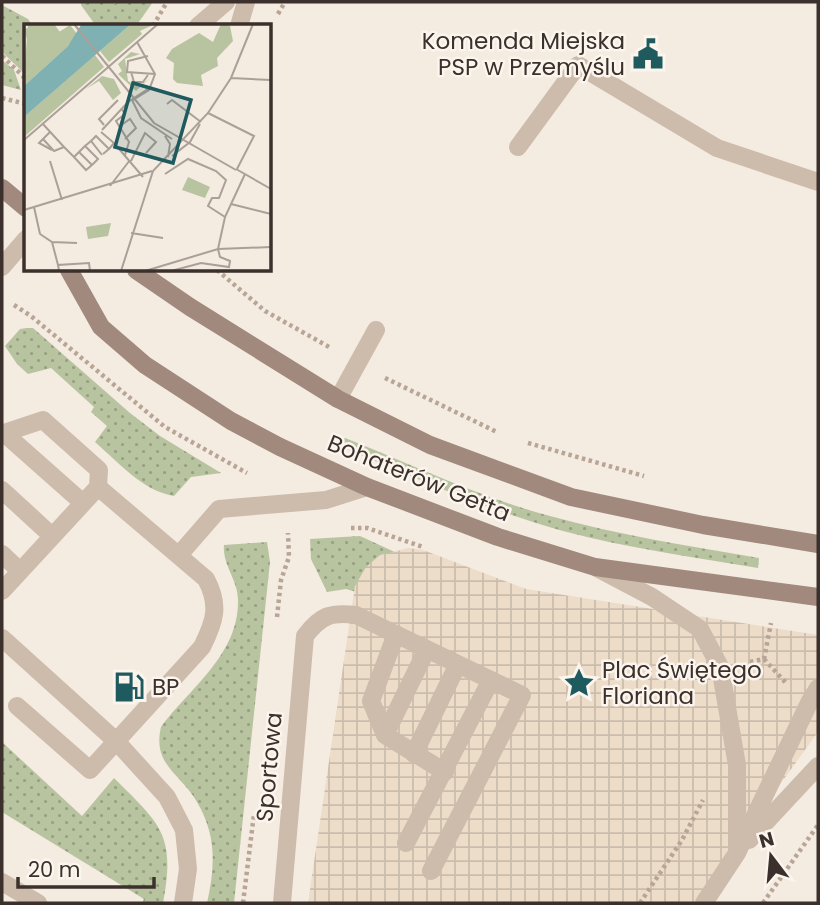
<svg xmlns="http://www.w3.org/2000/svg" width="820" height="905" font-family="Poppins,sans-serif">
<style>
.grass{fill:url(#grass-dots)}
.plaza{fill:url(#plaza-grid)}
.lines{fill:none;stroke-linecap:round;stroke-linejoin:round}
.path{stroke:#b9a596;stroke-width:4.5;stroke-dasharray:3.5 3.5;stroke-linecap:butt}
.service{stroke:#cdbbac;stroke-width:18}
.minor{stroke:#cdbbac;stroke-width:18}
.tertiary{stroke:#cdbbac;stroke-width:18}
.secondary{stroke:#a18a7d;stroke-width:18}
.labels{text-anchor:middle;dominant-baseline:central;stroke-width:5;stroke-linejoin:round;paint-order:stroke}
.poi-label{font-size:23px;fill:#3b302b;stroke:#fbf5ee;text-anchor:start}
.street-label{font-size:23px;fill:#3b302b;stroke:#fbf5ee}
.inset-road{fill:none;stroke:#aaa098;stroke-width:2}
.view{fill:#1f5a5e;fill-opacity:0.15;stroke:#1f5a5e;stroke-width:3.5}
.inset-edge{fill:none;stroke:#3b302b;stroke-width:3.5}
</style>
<defs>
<pattern id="grass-dots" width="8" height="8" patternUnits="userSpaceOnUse" patternTransform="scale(1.75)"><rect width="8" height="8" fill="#b8c4a0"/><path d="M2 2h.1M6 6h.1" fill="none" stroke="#97a083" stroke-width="1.8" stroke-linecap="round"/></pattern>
<pattern id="plaza-grid" width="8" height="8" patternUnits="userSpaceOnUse" patternTransform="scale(1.75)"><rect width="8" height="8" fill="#ecdcc8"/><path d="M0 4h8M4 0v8" fill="none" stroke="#cbbdac"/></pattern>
</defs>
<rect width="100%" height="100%" fill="#f4ebe1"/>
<!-- grass -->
<path class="grass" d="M81 2H112L115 4 117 2H153L136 26H96L81 5Z
M2 5 28 19 32 25 26 26V75L2 52Z
M2 60 14 70 21 90 2 85Z
M27 328H33L130 413 160 436 221 473 191 477 174 496C143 491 119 463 95 442L107 426 91 412 94 407 51 368 28 374 17 364 5 346 20 329Z
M345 438C413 465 479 497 550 516 619 535 689 546 759 558L758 568C693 557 627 548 563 531 487 510 415 478 343 447L340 444 341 440Z
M360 536 399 554 363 594 346 589 327 592 311 559 310 539Z
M267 542 270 562 234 903H207C215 867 217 836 197 802 181 774 152 765 161 727 190 688 238 655 238 602 239 581 222 565 224 545Z
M2 742 82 816 114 778C160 824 176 834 163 903H142L144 899 2 812Z"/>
<!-- plaza -->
<path class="plaza" d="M409 548 423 550 526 589 818 635V732L694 903H308L355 586 366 567 380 555Z"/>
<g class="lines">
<!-- path -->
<path class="path" d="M278 14 285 2
M153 26 167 2
M2 56 23 76 26 86
M2 98 26 104
M217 270 265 311 331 348
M14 305 31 316 165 427 247 473
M385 378 497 432
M528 443 644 476
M351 528H367L423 547
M277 617 281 580 289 557 288 533
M764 659 786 683
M750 662 764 659 771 623
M243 903 254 814
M640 903 682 840 703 800
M763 903 818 825"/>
<!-- service -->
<path class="service" d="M518 147 578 65 717 148 818 182
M338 399 376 330
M4 433 43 420 99 470 98 487
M4 433 83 503
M2 490 52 536
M2 554 20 571
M179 555 219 509 326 500 367 487
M2 591 98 487 206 579C220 605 215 621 202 647L90 770 17 706
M396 634 371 701 385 735 445 772
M2 638 116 741 167 797 184 830 188 869 183 903
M385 735 427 649
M414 754 458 664
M406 843 491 680
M282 903 305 636C321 615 331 612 356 615L522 695 431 871"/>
<!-- minor -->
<path class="minor" d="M2 267 26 239
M597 568 652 597 700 629 720 667 737 765V853
M749 840 818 766
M2 882 38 903
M704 903 737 853 810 701 818 688"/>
<!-- tertiary -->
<path class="tertiary" d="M198 26 226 2
M239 26 246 2"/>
<!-- secondary -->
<path class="secondary" d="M2 188 26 208
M69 270 101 327 145 365 231 421 280 447 367 487 498 537 595 567 818 597
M136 270 190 307 338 399 430 445 571 497 703 525 818 544"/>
</g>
<!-- icons -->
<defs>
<g id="civic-bare" transform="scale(2.415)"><path d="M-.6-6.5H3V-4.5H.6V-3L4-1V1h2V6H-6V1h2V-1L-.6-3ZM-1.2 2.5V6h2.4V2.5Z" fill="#1f5a5e" stroke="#fbf5ee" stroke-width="2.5" paint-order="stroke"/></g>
<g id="sight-bare" transform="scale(2.415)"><path d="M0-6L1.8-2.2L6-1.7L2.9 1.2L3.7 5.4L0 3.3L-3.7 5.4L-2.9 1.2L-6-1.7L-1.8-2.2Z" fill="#1f5a5e" stroke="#fbf5ee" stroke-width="2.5" paint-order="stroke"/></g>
<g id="fuel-bare" transform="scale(2.415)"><path d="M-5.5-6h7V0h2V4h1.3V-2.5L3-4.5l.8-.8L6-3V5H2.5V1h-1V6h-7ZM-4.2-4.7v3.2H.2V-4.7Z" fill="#1f5a5e" stroke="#fbf5ee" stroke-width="2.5" paint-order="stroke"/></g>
</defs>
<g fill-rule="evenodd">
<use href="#civic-bare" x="648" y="54"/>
<use href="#sight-bare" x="579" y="683"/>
<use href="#fuel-bare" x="129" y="687"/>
</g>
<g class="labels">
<!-- poi labels -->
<g class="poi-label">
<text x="625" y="41" text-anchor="end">Komenda Miejska<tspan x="625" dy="26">PSP w Przemyślu</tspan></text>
<text x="602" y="670">Plac Świętego<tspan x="602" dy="26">Floriana</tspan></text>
<text x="152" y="687">BP</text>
</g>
<!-- street labels -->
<g class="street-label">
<text transform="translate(419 478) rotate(22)">Bohaterów Getta</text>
<text transform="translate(269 767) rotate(-85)">Sportowa</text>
</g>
</g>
<!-- overview -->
<g transform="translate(24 24)">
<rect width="247" height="247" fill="#f4ebe1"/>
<path d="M107 0H131L116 7 118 10 85 38 76 27ZM46 1 53 10 44 22 0 62V53L10 43 0 4 35 8ZM107 28 116 30 101 35 104 57 115 63 127 53 112 67 94 50 98 47 94 40ZM71 31 80 43 0 113V93ZM78 52 90 55 97 69 89 76 75 57 62 65ZM87 199 84 212 64 215 62 203Z" fill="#b8c4a0"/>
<path d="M197 0 206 2 209 17 193 34 194 42 177 51 179 62 153 59 149 55 150 39 142 34 148 25 175 9 189 18Z" fill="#b8c4a0"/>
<path d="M4 0H30L36 8 15 23 21 33 0 53ZM164 153 186 163 181 174 158 166Z" fill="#b8c4a0"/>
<path d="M107 0 0 93V62L44 22 57 1Z" fill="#7fb0b2"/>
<path class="inset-road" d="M50 0 130 99 212 146M124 32 104 37 103 48 131 50M107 48 110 58H119L124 51M207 54 247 56M108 76 117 94 148 115M109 76 125 66 131 50 113 18M143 80 148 76 177 98M97 84 101 90 92 97 105 118 101 131M184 89 230 112 213 145M18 99 40 123 50 133 62 146 68 141 55 128 50 133M80 101 75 95 94 76M96 102 106 95 112 104 101 115M78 106 104 78 127 63M26 108 15 119 28 126M77 108 90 119 85 125M141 112 146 120 144 133M19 115 30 127 40 123M0 116 134 0M67 117 72 112 85 125 79 130M90 119 119 153M61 122 67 117 78 131M55 128 61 122 74 135 68 141M148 132 166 118 176 100M26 137 38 176M107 137 121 109 132 118 122 129M212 145 247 165M141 150 164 135 192 147 202 156 195 174H188L184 182 201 193M86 162 106 136M207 180 247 190M10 183 16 210M0 186 128 147M107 209 139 214M16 210 28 218 53 219M28 218 34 241M194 225 201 193 221 150M35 247 34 241 65 239 66 247M97 247 129 147 184 89 207 54 229 0M121 247 194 225 247 223M147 247 177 239 205 243 206 237 196 233 194 225"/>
<path class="view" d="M109 59 167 76 149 139 91 123Z"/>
<rect width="247" height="247" class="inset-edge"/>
</g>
<!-- border -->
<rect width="820" height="905" fill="none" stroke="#3b302b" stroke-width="7"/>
<!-- north arrow -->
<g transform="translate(771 856) rotate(344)" stroke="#fbf5ee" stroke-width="5" paint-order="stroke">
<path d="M0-5L12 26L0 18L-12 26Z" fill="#3b302b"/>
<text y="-10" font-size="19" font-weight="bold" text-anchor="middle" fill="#3b302b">N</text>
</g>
<!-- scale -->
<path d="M18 877v10h136v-10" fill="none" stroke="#3b302b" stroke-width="3.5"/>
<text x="28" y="877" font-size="21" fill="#3b302b" stroke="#fbf5ee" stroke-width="5" paint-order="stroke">20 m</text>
</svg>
